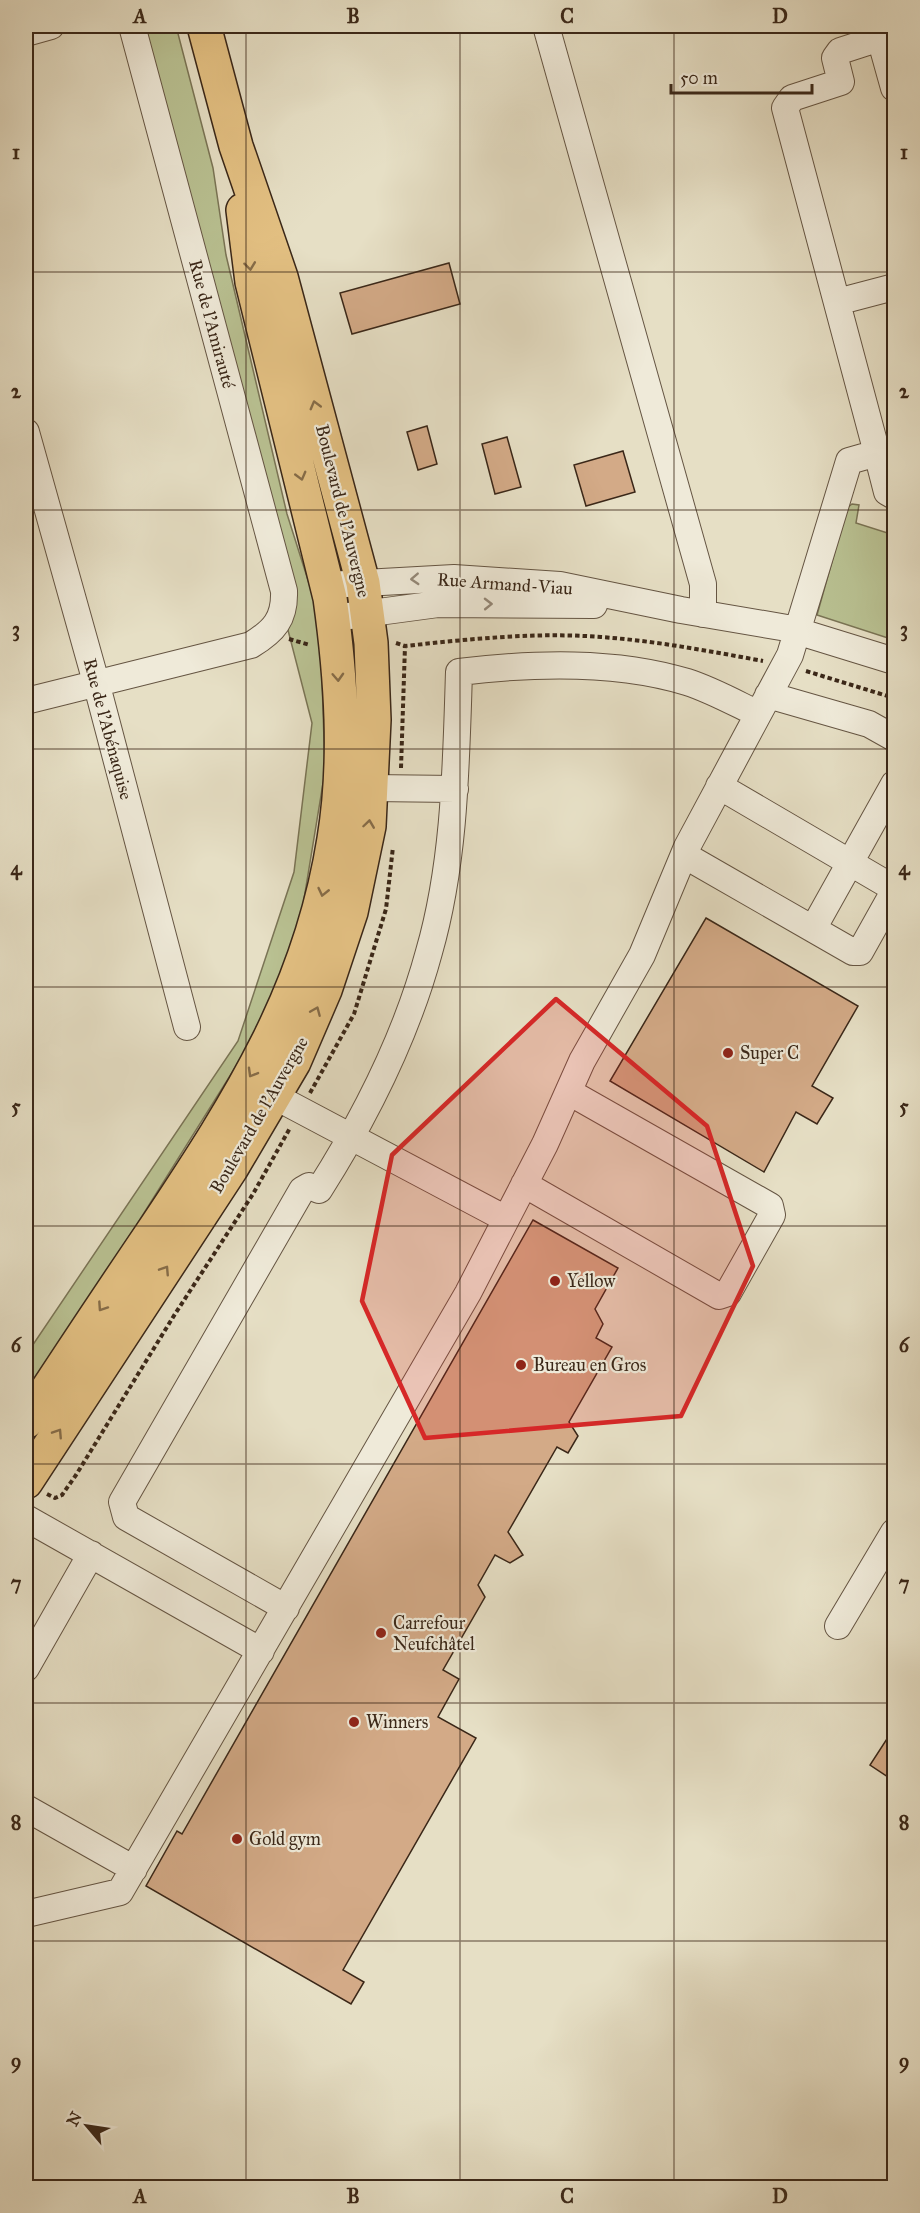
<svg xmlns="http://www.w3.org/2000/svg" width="920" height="2213" font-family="'IM FELL Great Primer',serif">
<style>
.green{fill:#b9c192;stroke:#7a7455;stroke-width:1.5}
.building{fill:#d3aa87;stroke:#3a2718;stroke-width:1.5}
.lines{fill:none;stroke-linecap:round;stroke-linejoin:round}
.minor-casing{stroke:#655543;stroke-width:28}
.major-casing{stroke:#3a2718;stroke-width:36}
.path{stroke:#3a2718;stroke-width:4;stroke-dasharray:4.5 3;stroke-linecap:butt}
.minor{stroke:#efead9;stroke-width:26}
.major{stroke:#e3c082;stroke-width:33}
.oneway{stroke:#866c48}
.oneway2{stroke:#948878}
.marked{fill:#d62828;fill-opacity:0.2;stroke:#d62828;stroke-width:4.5;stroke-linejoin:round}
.grid{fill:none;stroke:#3a2718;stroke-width:1.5;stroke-opacity:0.55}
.poi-dot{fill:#8f2418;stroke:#efead9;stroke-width:2}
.labels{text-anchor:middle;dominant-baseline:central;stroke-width:4.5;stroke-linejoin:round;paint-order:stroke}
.street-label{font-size:18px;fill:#3a2718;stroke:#efead9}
.poi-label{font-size:18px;fill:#3a2718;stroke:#efead9;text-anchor:start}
.neatline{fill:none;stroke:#3a2718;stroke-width:2}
.grid-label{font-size:20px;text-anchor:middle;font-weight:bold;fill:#3a2718}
</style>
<rect width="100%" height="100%" fill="#e6dfc5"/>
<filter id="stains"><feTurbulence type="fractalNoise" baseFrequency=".00333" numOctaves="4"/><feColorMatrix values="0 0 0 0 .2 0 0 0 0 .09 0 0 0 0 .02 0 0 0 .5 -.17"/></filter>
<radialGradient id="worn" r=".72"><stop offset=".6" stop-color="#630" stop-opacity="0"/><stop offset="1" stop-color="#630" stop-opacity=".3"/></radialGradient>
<!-- green -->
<path class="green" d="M132 26H176L213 168 226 255 287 514 320 618 325 771 302 911 283 972 250 1044 26 1401V1355L238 1041 294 872 312 723Z
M852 504 859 505 856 523 894 535V640L817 615 847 508Z"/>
<!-- building -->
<path class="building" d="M449 263 460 304 352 334 340 293Z
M427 426 437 464 418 470 407 432Z
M507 437 521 487 495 494 482 444Z
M623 451 635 492 586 506 574 465Z
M706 918 858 1006 812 1086 833 1098 817 1124 796 1112 764 1172 610 1081Z
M533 1220 618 1268 595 1309 603 1324 596 1338 612 1347 569 1422 578 1436 568 1453 557 1447 508 1532 523 1555 510 1563 495 1555 478 1585 485 1597 443 1670 459 1679 438 1717 476 1738 343 1970 364 1982 351 2004 146 1886 177 1831 182 1834Z
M894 1728V1781L870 1765Z"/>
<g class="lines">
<!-- minor casing -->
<g class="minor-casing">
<path id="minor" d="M546 26 703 584V614
M26 33 51 26
M837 302 894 287
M26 432 96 682 187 1027
M877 453 887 492 894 496
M328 585 454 578 560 585 681 610 787 628 894 661
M349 616 438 604 594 605
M768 695 869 724 894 738
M26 701 251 645C274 631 285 619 284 591L132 26
M372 788 455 789
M684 855 853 952H860L893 893 890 886 719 786
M813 929 894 784
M274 1096 506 1219
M524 1184 719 1296 728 1293 772 1215 770 1206 569 1092
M26 1518 261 1651
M286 1608 126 1517 122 1502 302 1190 309 1186 319 1190C366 1116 406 1037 429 952 455 862 456 765 459 672 533 663 615 660 687 682 712 690 735 703 758 714
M838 1626 894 1532
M26 1668 91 1554
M26 1808 134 1869
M26 1914 120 1892 468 1293 545 1144 582 1061 642 955 687 847 790 655 849 461 877 453 785 108 792 98 841 82 835 58 840 51 874 40 882 45 894 88"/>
</g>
<!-- major casing -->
<g class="major-casing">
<path id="major" d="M26 1422C69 1356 113 1290 157 1225 240 1100 310 991 334 839 347 760 341 677 330 598L252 282 243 210
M26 1482 231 1169 294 1062 325 990 351 912 369 826 374 720 371 643 363 583 281 277 236 146 204 26"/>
</g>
<!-- path -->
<path class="path" d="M289 639 310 645
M396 643 405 646C470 639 536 632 601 637 656 641 709 651 763 661
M806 671 894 698
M401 768 405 646
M310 1093 354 1014 386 909 393 847
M47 1494 55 1498 62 1495 76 1475 175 1314 253 1194 290 1128"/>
<!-- minor -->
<use href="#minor" class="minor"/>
<!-- major -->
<use href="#major" class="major"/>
</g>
<!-- one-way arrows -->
<defs><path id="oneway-chevron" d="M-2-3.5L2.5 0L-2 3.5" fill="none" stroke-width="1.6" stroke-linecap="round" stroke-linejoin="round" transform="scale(1.5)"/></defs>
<g class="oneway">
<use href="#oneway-chevron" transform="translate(250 266) rotate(83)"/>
<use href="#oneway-chevron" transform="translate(315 405) rotate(-105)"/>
<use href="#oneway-chevron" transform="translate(301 476) rotate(75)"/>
<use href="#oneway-chevron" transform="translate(338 677) rotate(87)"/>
<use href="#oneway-chevron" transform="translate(369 824) rotate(-82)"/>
<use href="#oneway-chevron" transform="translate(323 892) rotate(103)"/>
<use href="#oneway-chevron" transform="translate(316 1011) rotate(-67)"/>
<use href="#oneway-chevron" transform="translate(252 1073) rotate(120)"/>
<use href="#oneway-chevron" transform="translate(165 1270) rotate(-57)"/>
<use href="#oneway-chevron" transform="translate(102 1307) rotate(124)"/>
<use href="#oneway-chevron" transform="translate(58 1433) rotate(-57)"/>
</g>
<g class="oneway2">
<use href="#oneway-chevron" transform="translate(415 579) rotate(177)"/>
<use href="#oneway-chevron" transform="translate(488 604) rotate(-1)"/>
</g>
<!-- marked area -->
<path class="marked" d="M556 999 707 1126 753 1266 681 1416 425 1438 362 1301 392 1155Z"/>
<!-- grid -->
<path class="grid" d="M246 26V2188M460 26V2188M674 26V2188M26 272H894M26 510H894M26 749H894M26 987H894M26 1226H894M26 1464H894M26 1703H894M26 1941H894"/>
<!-- markers -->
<g class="poi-dot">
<circle cx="728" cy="1053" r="6"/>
<circle cx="555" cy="1281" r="6"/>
<circle cx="521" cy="1365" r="6"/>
<circle cx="381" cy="1633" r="6"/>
<circle cx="354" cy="1722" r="6"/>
<circle cx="237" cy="1839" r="6"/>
</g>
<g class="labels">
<!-- street labels -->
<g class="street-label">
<text transform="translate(212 324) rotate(75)">Rue de l'Amirauté</text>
<text transform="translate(343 511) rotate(76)">Boulevard de l'Auvergne</text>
<text transform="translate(505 584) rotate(4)">Rue Armand-Viau</text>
<text transform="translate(108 729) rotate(75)">Rue de l'Abénaquise</text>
<text transform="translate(259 1115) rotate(-60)">Boulevard de l'Auvergne</text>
</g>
<!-- poi labels -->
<g class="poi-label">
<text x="740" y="1053">Super C</text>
<text x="567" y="1281">Yellow</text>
<text x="533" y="1365">Bureau en Gros</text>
<text x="393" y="1623">Carrefour<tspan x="393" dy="21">Neufchâtel</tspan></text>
<text x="366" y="1722">Winners</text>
<text x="249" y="1839">Gold gym</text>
</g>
</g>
<!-- margin -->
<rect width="920" height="2213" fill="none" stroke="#e6dfc5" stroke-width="66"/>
<!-- north arrow -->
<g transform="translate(87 2126) rotate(299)" stroke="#efead9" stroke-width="4.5" paint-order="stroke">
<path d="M0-4.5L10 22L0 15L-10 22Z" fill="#3a2718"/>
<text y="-9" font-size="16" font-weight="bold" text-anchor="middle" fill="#3a2718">N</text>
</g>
<!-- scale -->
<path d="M671 84v9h141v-9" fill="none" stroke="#3a2718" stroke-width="3"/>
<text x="680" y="84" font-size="18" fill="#3a2718" stroke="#efead9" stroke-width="4.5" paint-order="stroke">50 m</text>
<rect x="33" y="33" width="854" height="2147" class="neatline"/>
<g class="grid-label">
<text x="140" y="23">A</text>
<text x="353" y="23">B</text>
<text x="567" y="23">C</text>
<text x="780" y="23">D</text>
<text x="16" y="159">1</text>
<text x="904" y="159">1</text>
<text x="16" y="398">2</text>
<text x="904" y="398">2</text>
<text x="16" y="636">3</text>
<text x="904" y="636">3</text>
<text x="16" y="875">4</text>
<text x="904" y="875">4</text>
<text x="16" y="1113">5</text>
<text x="904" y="1113">5</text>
<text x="16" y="1352">6</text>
<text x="904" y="1352">6</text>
<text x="16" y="1590">7</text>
<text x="904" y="1590">7</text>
<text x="16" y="1829">8</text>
<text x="904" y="1829">8</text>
<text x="16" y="2068">9</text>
<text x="904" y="2068">9</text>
<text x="140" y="2203">A</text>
<text x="353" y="2203">B</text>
<text x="567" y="2203">C</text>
<text x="780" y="2203">D</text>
</g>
<rect width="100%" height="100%" filter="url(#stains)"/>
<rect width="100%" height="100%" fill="url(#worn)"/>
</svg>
